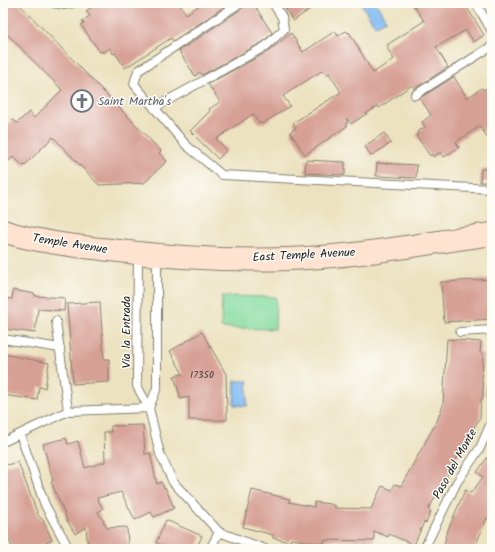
<svg xmlns="http://www.w3.org/2000/svg" width="495" height="552" font-family="Kalam,sans-serif">
<style>
.green{fill:#84db9f;stroke:#507c5e}
.water{fill:#81baf2;stroke:#4e6b87}
.building{fill:#d7a095}
.lines{fill:none;stroke-linecap:round;stroke-linejoin:round}
.lane-casing{stroke:#847f6e;stroke-width:10}
.secondary-casing{stroke:#847f6e;stroke-width:24}
.lane{stroke:#fff;stroke-width:8}
.secondary{stroke:#fee3d1;stroke-width:22}
.labels{text-anchor:middle;dominant-baseline:central;stroke-width:3;stroke-linejoin:round;paint-order:stroke}
.number-label{font-size:10px;fill:#4b3d3a}
.worship-label{font-size:12px;fill:#5b616d;stroke:#fdfcf7;text-anchor:start}
.street-label{font-size:12px;fill:#1c1c1c;stroke:#fdfcf7}
</style>
<rect width="100%" height="100%" fill="#fdfcf7"/>
<filter id="ink" filterUnits="userSpaceOnUse"><feTurbulence type="fractalNoise" baseFrequency=".025" numOctaves="2"/><feDisplacementMap in="SourceGraphic" scale="8" xChannelSelector="R" yChannelSelector="G"/><feConvolveMatrix kernelMatrix="1 2 1 2 8 2 1 2 1" color-interpolation-filters="sRGB"/></filter>
<filter id="wash" filterUnits="userSpaceOnUse"><feTurbulence type="fractalNoise" baseFrequency=".012" numOctaves="4" result="noise"/><feDisplacementMap in="SourceGraphic" scale="16" xChannelSelector="R" yChannelSelector="G"/><feGaussianBlur stdDeviation="0.9" result="paint"/><feColorMatrix in="noise" values="0 0 0 0 0 0 0 0 0 0 0 0 0 0 0 0 0 1.4 0 .05"/><feComposite in="paint" operator="in"/></filter>
<g filter="url(#wash)">
<rect width="100%" height="100%" fill="#ece2c0"/>
<!-- green -->
<path class="green" d="M222 296 276 297 275 329 221 328Z"/>
<!-- water -->
<path class="water" d="M365 3H376L386 20 375 26 362 5Z
M235 381H248L247 406 234 405Z"/>
<g id="blocks">
<!-- building -->
<path class="building" d="M3 3H18L161 151 159 153 167 161 144 183 99 185 53 137 24 166 13 157 3 166V130L13 120 17 123 29 112 34 118 62 90 3 30Z
M98 3H179L186 14 203 3H230L173 41 171 38 125 68 115 53 113 54 110 48 103 53 102 51 100 52 81 25 84 23 82 21 90 16 86 11Z
M245 3H253L272 33 263 42 202 75 200 72 195 76 179 51 243 8Z
M282 3H319L293 21Z
M412 3H464L484 35 474 42 466 30 436 47 448 67 414 89 412 85 379 108 378 106 351 124 347 118V126L305 155 290 132 296 128 293 123 341 92 329 73 327 75 323 70 283 96 290 106 262 124 261 122 259 124 253 114 216 139 227 150 218 159 190 131 210 111 209 109 220 102 208 84 269 51 291 33 303 52 335 31 338 36 346 31 348 33 349 32 373 73 394 59 387 48 389 47 387 45 424 21Z
M454 77 467 98 482 88 484 90 492 85V145L480 126 456 142 459 147 444 157 441 152 433 157 432 154 430 156 416 135 418 134 417 132 425 127 422 122 431 115 420 98Z
M384 133 391 143 371 156 365 146Z
M306 160 345 162V175L305 173Z
M377 163 417 165 416 178 376 176Z
M481 169H492V182H480Z
M492 279V319L444 322 441 282Z
M13 290 35 294V296L65 298 64 311 38 309 35 333 3 329V298L12 299Z
M100 302 104 359H109V382L73 384 67 304Z
M202 332 226 374 227 420H189V397L181 399 174 376 183 374 170 351Z
M447 339 481 342 480 353 483 354 482 383H483V399H481L480 417 428 510 431 511 426 523 424 522 414 545 389 534 388 537 374 531V541L325 540 324 544 291 539 290 542 273 538V535L243 527 252 490 290 499 289 502 314 507V502L330 504 335 506V508L371 509 382 486 392 490 395 484 401 486 437 421 443 405Z
M3 354 49 363 45 388 39 387 37 400 3 395Z
M143 425 145 454 150 453 157 484 161 482 164 488 165 487 174 508 154 517 151 512 135 520 121 492 97 498 103 509 98 512 107 528 127 527 128 548 88 549 86 527 75 534 65 517H66L51 482 53 481 43 444 66 438 68 444 78 441 85 468 105 462 104 432H111V426Z
M492 451V520L487 518 474 549H442L446 538 445 537 465 490 471 493 483 477 477 472Z
M18 462 38 515 43 520 52 540 33 549H13L3 528V466Z
M166 520 202 536 196 549H171L156 543Z"/>
</g>
</g>
<g filter="url(#ink)">
<use href="#blocks" fill-opacity="0" stroke="#847f6e" stroke-width="1"/>
<g class="lines">
<!-- lane casing -->
<g class="lane-casing">
<path id="lane" d="M53 3 64 5 73 3
M240 3 138 71 134 84 186 145 222 175 492 189
M477 3V5L492 31
M415 95 492 46
M154 108 266 46 284 29 282 17 273 3
M138 253 137 386 149 408 160 454 173 482 219 532 265 549
M56 321 68 411
M460 332 492 330
M3 339 60 348
M149 408 157 388V256
M20 434 45 505 69 549
M3 442 68 411 149 408
M210 549 219 532
M424 549 457 482 480 448 491 423 492 386"/>
</g>
<!-- secondary casing -->
<g class="secondary-casing">
<path id="secondary" d="M3 231C37 242 75 246 110 250 183 259 260 263 333 256 386 252 439 241 492 234"/>
</g>
<!-- lane -->
<use href="#lane" class="lane"/>
<!-- secondary -->
<use href="#secondary" class="secondary"/>
</g>
</g>
<!-- icons -->
<defs>
<g id="church-ring" transform="scale(1.15)"><circle r="9.5" fill="#fdfcf7" stroke="#6b7280" stroke-width="1.5"/><path d="M-1.2-6h2.4v3.5h3.3v2.4h-3.3V6h-2.4V-.1h-3.3v-2.4h3.3Z" fill="#6b7280"/></g>
</defs>
<g fill-rule="evenodd">
<use href="#church-ring" x="82" y="101"/>
</g>
<g class="labels">
<!-- number labels -->
<g class="number-label">
<text x="202" y="375">17350</text>
</g>
<!-- worship labels -->
<g class="worship-label">
<text x="98" y="101">Saint Martha's</text>
</g>
<!-- street labels -->
<g class="street-label">
<text transform="translate(70 244) rotate(9)">Temple Avenue</text>
<text transform="translate(304 255) rotate(-3)">East Temple Avenue</text>
<text transform="translate(126 332) rotate(-90)">Via la Entrada</text>
<text transform="translate(455 464) rotate(-61)">Paso del Monte</text>
</g>
</g>
<!-- margin -->
<rect width="495" height="552" fill="none" stroke="#fdfcf7" stroke-width="16"/>
</svg>
